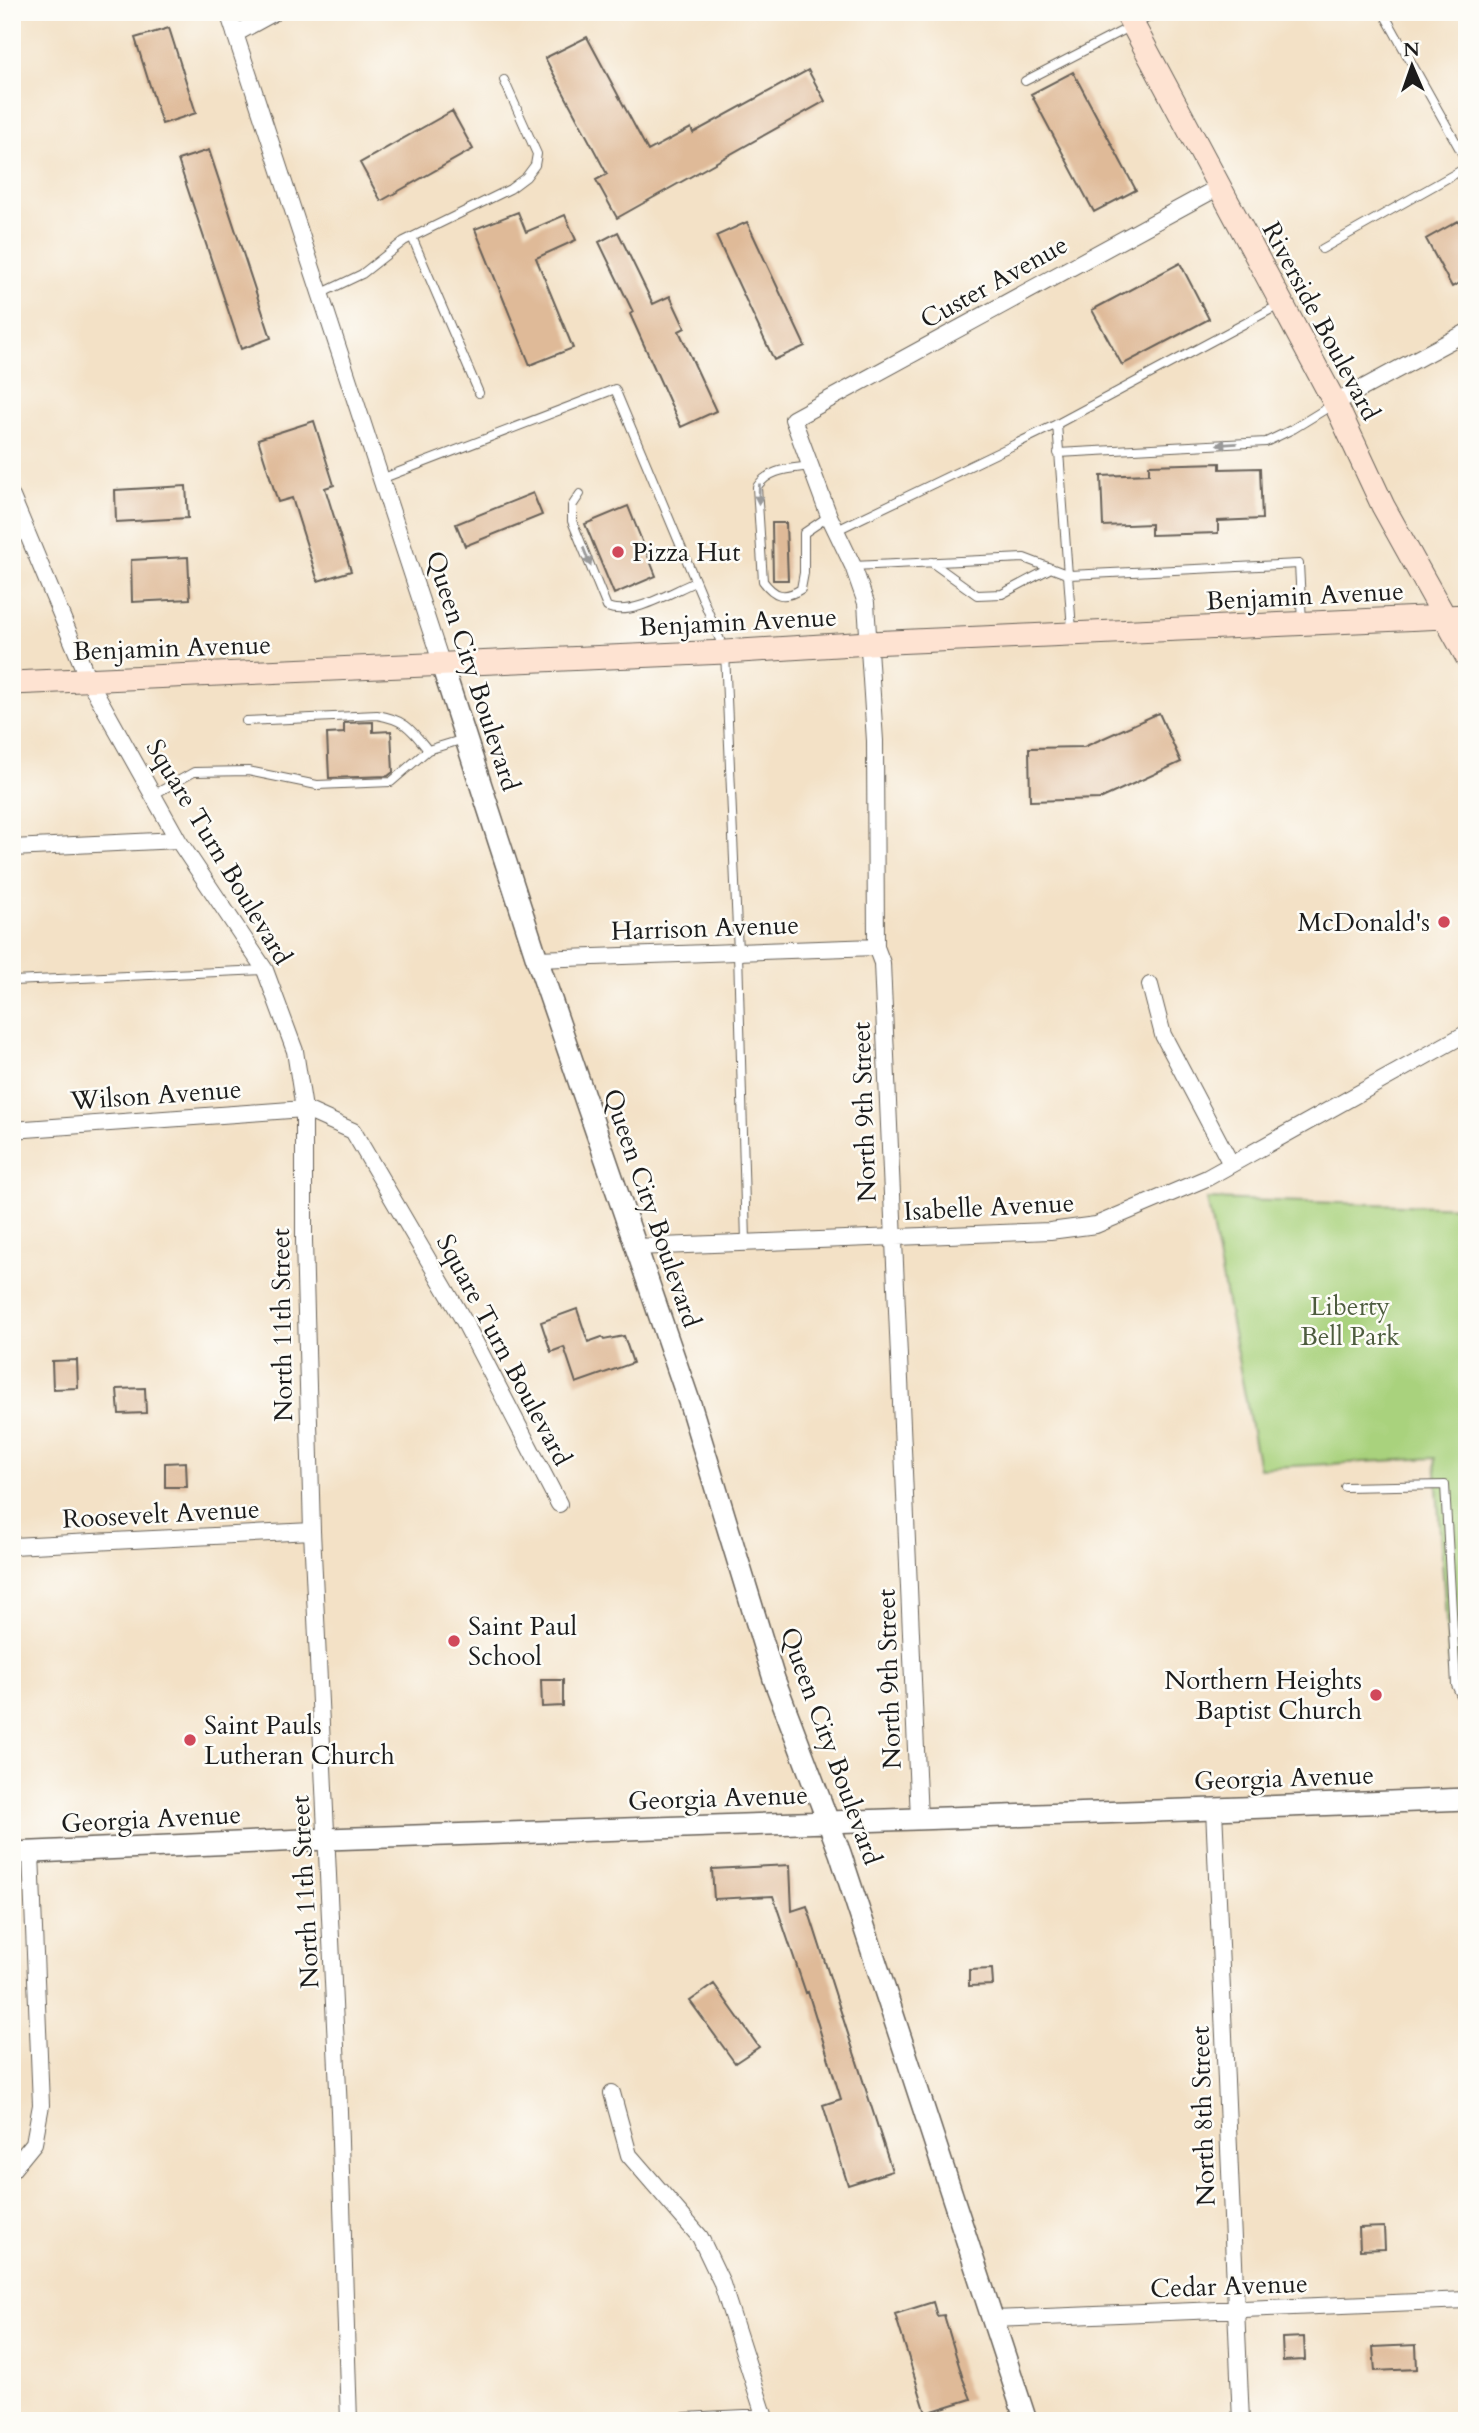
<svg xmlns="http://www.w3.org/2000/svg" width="1479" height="2433" font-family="Cardo,serif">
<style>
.green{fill:#a9d27d;stroke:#62774c;stroke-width:2}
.building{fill:#dfba98}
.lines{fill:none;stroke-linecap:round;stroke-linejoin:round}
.service-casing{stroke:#676158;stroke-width:10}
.minor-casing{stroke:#676158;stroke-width:18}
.tertiary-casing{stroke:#676158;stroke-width:24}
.secondary-casing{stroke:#676158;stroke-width:25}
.service{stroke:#fff;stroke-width:8}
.minor{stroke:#fff;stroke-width:16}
.tertiary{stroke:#fff;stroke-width:21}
.secondary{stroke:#fee3d2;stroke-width:23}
.oneway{fill:#999}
.poi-dot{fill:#d1495b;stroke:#fdfcf7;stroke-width:2.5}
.labels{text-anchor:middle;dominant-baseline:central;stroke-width:5;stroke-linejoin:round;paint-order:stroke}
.street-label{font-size:26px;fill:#1c1c1c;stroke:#fdfcf7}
.poi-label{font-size:26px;fill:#1c1c1c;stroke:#fdfcf7;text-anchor:start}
.park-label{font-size:26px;fill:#4d5c3e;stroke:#fdfcf7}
</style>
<rect width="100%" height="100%" fill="#fdfcf7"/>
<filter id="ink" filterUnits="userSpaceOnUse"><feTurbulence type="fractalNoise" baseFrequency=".0143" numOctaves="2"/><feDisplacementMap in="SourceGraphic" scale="14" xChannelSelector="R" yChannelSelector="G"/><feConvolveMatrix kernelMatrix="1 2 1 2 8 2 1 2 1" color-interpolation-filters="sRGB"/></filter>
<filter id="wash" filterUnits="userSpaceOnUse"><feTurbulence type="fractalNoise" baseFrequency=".00686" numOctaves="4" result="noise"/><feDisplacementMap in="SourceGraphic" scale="28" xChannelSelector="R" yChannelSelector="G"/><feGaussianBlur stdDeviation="1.57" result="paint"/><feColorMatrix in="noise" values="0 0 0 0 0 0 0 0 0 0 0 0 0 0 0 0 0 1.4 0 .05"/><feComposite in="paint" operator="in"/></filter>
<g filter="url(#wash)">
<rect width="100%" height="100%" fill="#f3e1c6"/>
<!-- green -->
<path class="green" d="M1207 1199 1467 1207V1714L1450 1678 1435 1458 1259 1468Z"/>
<g id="blocks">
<!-- building -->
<path class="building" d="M169 28 196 113 162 124 135 38Z
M587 37 648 151 691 128 693 133 808 70 825 101 617 218 596 180 607 174 545 58Z
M1073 72 1136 190 1094 212 1031 94Z
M452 111 473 149 381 201 360 163Z
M209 150 271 338 241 349 178 160Z
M518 212 526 232 565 215 576 240 536 258 573 348 530 365 475 229Z
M1458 221 1467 237V279L1452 287 1426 239Z
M747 222 805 346 774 360 716 236Z
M618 232 653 304 670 296 685 328 679 331 716 411 681 427 630 314 633 312 599 242Z
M1180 263 1209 319 1122 365 1092 310Z
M314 421 334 485 325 488 351 571 318 581 292 498 278 502 258 439Z
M1220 463V469L1260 468 1262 519 1218 521V533L1151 535V524L1103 526 1101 476 1149 474V465Z
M186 486 188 518 116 522 115 490Z
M533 493 542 515 465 546 456 524Z
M628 506 656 576 614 594 585 524Z
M772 523H786L788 580H773Z
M188 557 190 599 132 602 131 560Z
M1159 713 1181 762 1100 799 1030 801 1029 748 1084 747Z
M373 722V732L391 731 393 772 388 776 329 778 327 734 344 733V723Z
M577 1309 588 1342 602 1337 604 1340 624 1336 633 1363 576 1383 564 1347 551 1352 541 1322Z
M77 1360 78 1388 53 1389 52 1361Z
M145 1388 146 1413 119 1414 117 1389Z
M186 1462 187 1487H165V1463Z
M541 1680H563V1706L542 1707Z
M790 1865 792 1911 807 1906 892 2171 848 2185 823 2105 841 2099 808 1992 806 1993 773 1896 714 1899 712 1869Z
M992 1969 993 1985 969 1986V1970Z
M714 1984 759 2047 735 2063 690 2001Z
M1384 2227 1385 2249 1360 2250 1359 2228Z
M933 2302 937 2316 944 2315 963 2379 971 2399 926 2413 895 2314Z
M1304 2337 1305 2360 1283 2361 1282 2338Z
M1416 2345 1417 2369 1375 2371 1373 2347Z"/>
</g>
</g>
<g filter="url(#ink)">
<use href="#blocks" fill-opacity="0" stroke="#676158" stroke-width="2"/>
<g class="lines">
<!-- service casing -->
<g class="service-casing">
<path id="service" d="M1383 12 1467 162
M1025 81 1159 12
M412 237 479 393
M1322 249 1467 167
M320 294 362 274 404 241 510 189 526 177 535 165 537 154 504 80
M1057 424 1072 630
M1058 453 1266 442 1293 429 1332 405
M811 466C791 469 769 468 757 487L763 581C774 596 784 600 801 589L804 573V533L829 516
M381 479 615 389 725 652 738 952 746 1242
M580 494 572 506V521L607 607C632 617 671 592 695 582
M835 531 1057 424 1281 304
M931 562 977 595 1002 594 1051 568
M853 566 1024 558 1069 575 1299 564 1302 622
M246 721 377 715C406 720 411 729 428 750
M153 795 194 772 248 771 317 785 391 782 428 750 464 739
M12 981 265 970
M1345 1487 1445 1485 1456 1685 1467 1708"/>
</g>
<!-- minor casing -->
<g class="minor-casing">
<path id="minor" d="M228 12 442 665
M235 34 275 12
M1335 403 1467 332
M12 497 88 679 178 840 265 970 295 1051 304 1109 353 1131 464 1321 559 1504
M12 848 178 840
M537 959 876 947
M1150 985 1163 1035 1231 1164
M12 1130 304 1109V1241L312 1531 339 2111 349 2421
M635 1247 1050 1231 1096 1225 1207 1178 1467 1033
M12 1546 312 1531
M1214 1809 1241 2421
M919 1819 882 963 876 947 875 741 866 603 853 566 829 516 793 419 1219 187
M612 2093 629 2155 700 2237 721 2281 766 2421
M12 2170 34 2143 41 2105 31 1853
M993 2319 1467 2300
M685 2421 765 2417"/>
</g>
<!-- tertiary casing -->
<g class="tertiary-casing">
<path id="tertiary" d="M442 665 537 959 691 1407 774 1679 840 1853 1026 2421
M12 1853 327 1839 1214 1809 1467 1799"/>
</g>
<!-- secondary casing -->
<g class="secondary-casing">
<path id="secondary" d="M1126 12 1335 403 1383 506 1467 657
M12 683 725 652 869 643 1467 616"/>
</g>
<!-- service -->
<use href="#service" class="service"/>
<!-- minor -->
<use href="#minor" class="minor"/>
<!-- tertiary -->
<use href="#tertiary" class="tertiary"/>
<!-- secondary -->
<use href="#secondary" class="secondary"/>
</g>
<!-- one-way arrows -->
<defs><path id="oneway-solid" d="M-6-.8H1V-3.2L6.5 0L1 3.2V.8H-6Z" transform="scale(1.75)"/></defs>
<g class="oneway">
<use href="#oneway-solid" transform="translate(1227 444) rotate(177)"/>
<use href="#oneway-solid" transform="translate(759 494) rotate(93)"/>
<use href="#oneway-solid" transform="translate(587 557) rotate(68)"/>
</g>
</g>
<!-- markers -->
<g class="poi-dot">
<circle cx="618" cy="552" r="7"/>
<circle cx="1444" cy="922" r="7"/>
<circle cx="454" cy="1641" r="7"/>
<circle cx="1376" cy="1695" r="7"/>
<circle cx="190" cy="1740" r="7"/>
</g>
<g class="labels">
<!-- street labels -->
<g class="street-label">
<text transform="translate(994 282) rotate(-29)">Custer Avenue</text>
<text transform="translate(1321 321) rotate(62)">Riverside Boulevard</text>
<text transform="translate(1305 596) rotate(-3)">Benjamin Avenue</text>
<text transform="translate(738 622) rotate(-3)">Benjamin Avenue</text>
<text transform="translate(172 648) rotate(-2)">Benjamin Avenue</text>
<text transform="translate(473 671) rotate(72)">Queen City Boulevard</text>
<text transform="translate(219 852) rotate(59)">Square Turn Boulevard</text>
<text transform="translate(705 928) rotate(-2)">Harrison Avenue</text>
<text transform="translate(156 1095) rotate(-4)">Wilson Avenue</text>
<text transform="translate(864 1112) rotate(-92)">North 9th Street</text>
<text transform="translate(989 1207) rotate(-3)">Isabelle Avenue</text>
<text transform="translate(652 1208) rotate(71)">Queen City Boulevard</text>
<text transform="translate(282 1325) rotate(-91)">North 11th Street</text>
<text transform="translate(504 1350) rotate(62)">Square Turn Boulevard</text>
<text transform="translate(161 1514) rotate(-3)">Roosevelt Avenue</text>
<text transform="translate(889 1679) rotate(-92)">North 9th Street</text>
<text transform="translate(831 1746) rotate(70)">Queen City Boulevard</text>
<text transform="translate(1284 1778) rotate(-2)">Georgia Avenue</text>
<text transform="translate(718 1798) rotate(-2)">Georgia Avenue</text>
<text transform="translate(151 1819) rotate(-3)">Georgia Avenue</text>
<text transform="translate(305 1892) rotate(-93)">North 11th Street</text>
<text transform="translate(1203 2116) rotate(-92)">North 8th Street</text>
<text transform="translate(1229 2286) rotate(-2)">Cedar Avenue</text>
</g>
<!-- poi labels -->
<g class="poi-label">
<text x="632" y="552">Pizza Hut</text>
<text x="1430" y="922" text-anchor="end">McDonald's</text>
<text x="468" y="1626">Saint Paul<tspan x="468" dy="30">School</tspan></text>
<text x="1362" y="1680" text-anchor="end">Northern Heights<tspan x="1362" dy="30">Baptist Church</tspan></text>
<text x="204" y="1725">Saint Pauls<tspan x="204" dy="30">Lutheran Church</tspan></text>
</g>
<!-- park labels -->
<g class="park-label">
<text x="1350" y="1306">Liberty<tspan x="1350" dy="30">Bell Park</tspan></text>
</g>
</g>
<!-- margin -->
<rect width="1479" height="2433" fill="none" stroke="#fdfcf7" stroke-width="42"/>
<!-- north arrow -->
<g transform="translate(1412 66) rotate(358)" stroke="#fdfcf7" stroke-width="5" paint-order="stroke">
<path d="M0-5L12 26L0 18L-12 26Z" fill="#1c1c1c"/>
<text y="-10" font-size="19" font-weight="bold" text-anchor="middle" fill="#1c1c1c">N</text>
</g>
</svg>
